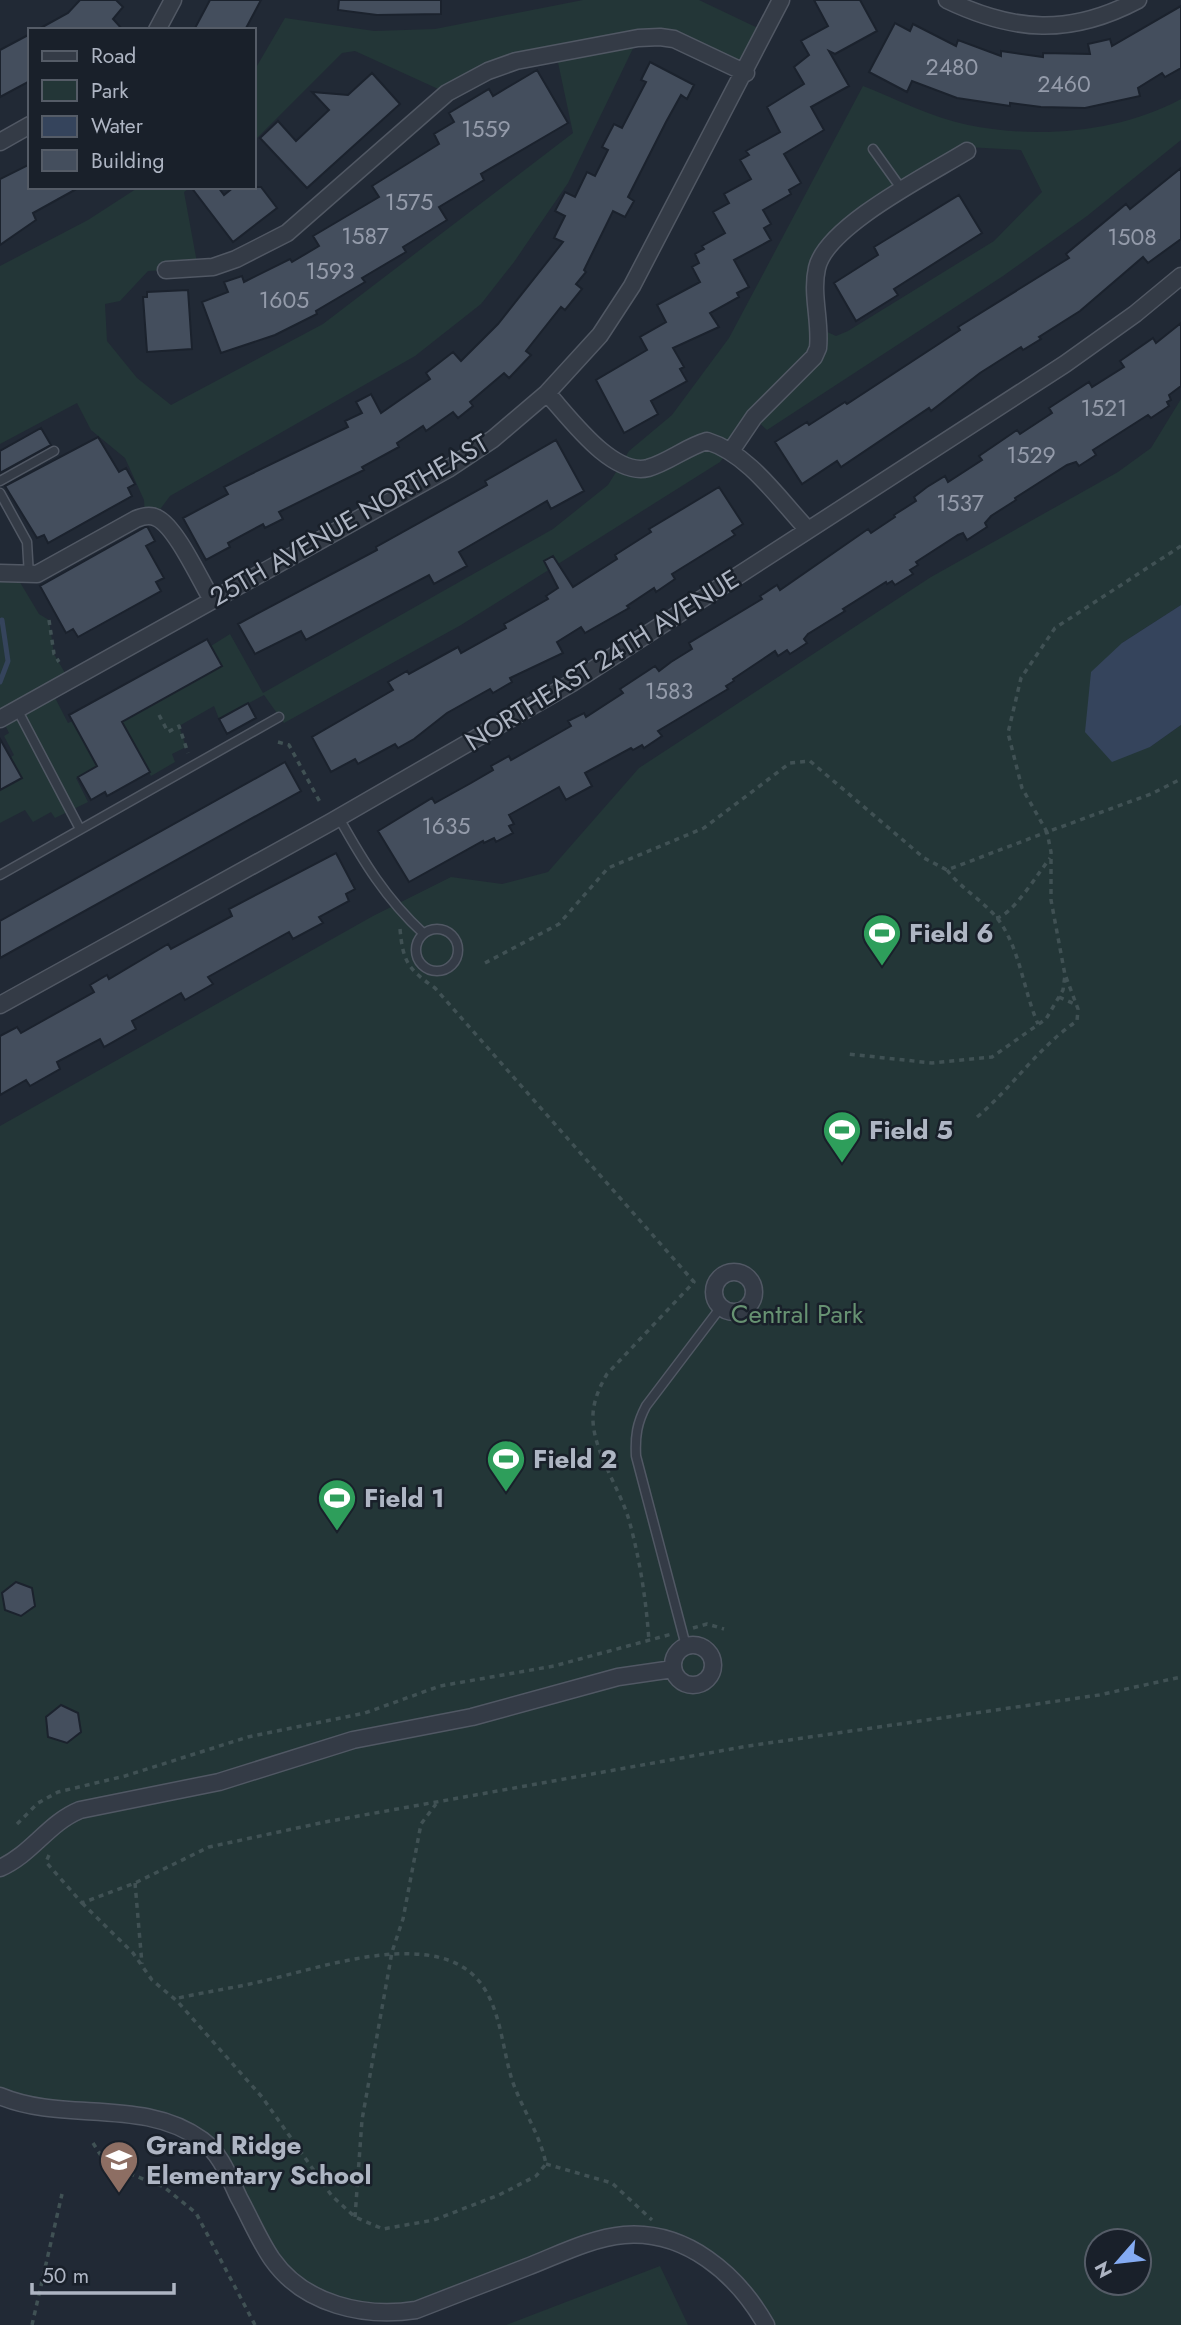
<svg xmlns="http://www.w3.org/2000/svg" width="1181" height="2325" font-family="Jost,sans-serif">
<style>
.green{fill:#233637;fill-rule:evenodd}
.water{fill:#35445c}
.lines{fill:none;stroke-linecap:round;stroke-linejoin:round}
.stream{stroke:#35445c;stroke-width:5}
.building{fill:#444e5d;stroke:#1b222d;stroke-width:2}
.lane-casing{stroke:#515864;stroke-width:11}
.street-casing{stroke:#515864;stroke-width:19}
.path{stroke:#405154;stroke-width:3.5;stroke-dasharray:5 5;stroke-linecap:butt}
.lane{stroke:#343b46;stroke-width:8}
.street{stroke:#343b46;stroke-width:16}
.labels{text-anchor:middle;dominant-baseline:central;stroke-width:5;stroke-linejoin:round;paint-order:stroke}
.number-label{font-size:23px;fill:#949baa}
.street-label{font-size:26px;fill:#aeb5c3;stroke:#19202a}
.poi-label{font-size:26px;font-weight:bold;fill:#aeb5c3;stroke:#19202a;text-anchor:start}
.park-label{font-size:26px;fill:#679272;stroke:#19202a}
</style>
<rect width="100%" height="100%" fill="#212935"/>
<!-- green -->
<path class="green" d="M583 0H699L766 32 746 73 674 39 638 38 568 183 514 262 481 304 415 356 170 496 155 516H145L144 500 125 458 91 430 77 403 0 444V266L88 220 139 187H191L184 192 198 268 148 271 120 301 105 304 107 341 137 378 171 405 323 324 573 133 556 53 447 93 355 51 342 53 254 141V71L285 18 374 31 435 29Z
M863 86C896 99 933 118 968 125 1037 139 1118 133 1181 99V140L1087 216 1003 276 767 430 754 418 720 462 461 625 284 723 264 695 219 719 214 706 179 726 186 747 172 754 175 762 151 776 134 745 76 778 88 802 55 818 51 812 33 822 25 810 0 823V790L22 778 11 757 14 755 4 736 9 733 0 715V573L15 574 39 614 49 620 54 654 69 680 51 690 68 723 73 721 84 742 222 666 211 646 230 634 263 693 553 529 608 485 629 451 672 415 729 338ZM966 147 1021 150 1042 192 994 241 848 331 836 336 821 329 823 254Z
M1181 399V605L1122 643 1150 747 1181 725V2325H766L695 2251 623 2235 416 2310 368 2312 291 2279 215 2151 185 2129 0 2096V1126L373 916 451 877 502 884 548 872 639 768 931 577 1118 472 1151 448ZM1097 2241H1139V2283H1097Z
M660 2266 688 2325H506Z"/>
<!-- water -->
<path class="water" d="M1181 605V725L1150 747 1112 762 1085 732 1091 672 1122 643Z"/>
<g class="lines">
<!-- stream -->
<path class="stream" d="M0 682 8 661 2 620"/>
</g>
<!-- building -->
<path class="building" d="M80 0H116L123 7 113 19 123 30H37L68 13Z
M210 0H261L245 30H194Z
M339 0H441V14L377 15 338 10Z
M814 0H860L877 31 835 54 829 51 849 86 811 107 824 130 784 154 801 183 789 190 791 194 763 210 771 224 764 228 771 240 734 260 749 287 737 293 739 297 710 313 719 327 673 348 684 367 680 369 687 381 651 401 658 414 624 433 596 380 647 350 640 337 666 322 657 305 700 282 692 267 699 263 695 254 704 249 702 246 725 233 713 212 729 203 724 194 751 179 740 160 749 155 746 151 780 132 767 107 804 84 794 67 809 55 801 41 828 26Z
M1181 6V68L1165 77 1162 73 1138 88 1140 96 1085 108 1041 107 1010 103V106L957 98 912 81 907 92 869 72 895 23 910 31 913 24 956 46 958 40 1001 56V51L1043 57V53L1090 54 1088 44 1110 39 1112 46Z
M30 34V81L0 97V50Z
M650 62 694 85 687 99 681 95 666 122 628 197 634 201 625 217 613 211 584 270 586 272 576 284 582 289 565 310 561 307 526 351 531 355 509 378 504 373 470 402 473 406 458 418 453 412 426 431 423 426 397 443 399 447 362 467 364 470 279 512 283 519 265 528 263 524 228 543 230 547 206 560 183 518 228 494 224 487 348 427 345 421 362 413 356 402 371 394 381 413 430 379 426 373 453 352 461 361 498 324 563 242 554 238 565 216 555 211 565 192 575 197 587 172 595 176 608 150 602 147 614 124 622 128 646 82 641 80Z
M537 70 568 123 481 174 484 180 439 207 447 220 403 247 406 252 362 278 365 282 316 311 317 314 275 335 221 353 202 302 228 292 224 282 242 276 244 282 290 259 292 262 319 246 313 236 379 197 372 186 439 144 434 134 454 122 449 113 489 89 493 96Z
M372 73 400 104 307 188 260 138 278 121 296 141 329 110 312 92 348 95Z
M30 164V187H80L33 213 36 220 0 245V179Z
M1181 168V239L1148 263 1143 257 1080 311 1039 337 1041 339 1023 350 1021 347 980 373 931 411 929 408 841 467 837 461 802 484 775 442 807 422 809 425 845 402 847 404 960 330 958 327 1069 258 1066 254 1126 204 1130 209Z
M191 187H218L224 195 234 187H261L277 208 233 242Z
M959 195 982 233 894 289 898 295 856 321 834 283 878 255 874 247Z
M188 290 192 349 147 352 143 297H147V292Z
M1181 323V386L1169 395 1171 400 1167 402 1169 406 1151 418 1148 415 1093 450 1096 455 1079 466 1076 462 1067 465 1015 498 1016 500 991 516 985 523 987 527 967 540 963 533 958 535 916 562 918 565 910 570 913 574 895 585 892 581 887 584 886 582 843 609 845 611 808 634 804 639 807 643 790 654 787 650 778 656 775 651 733 679 734 681 726 686 728 689 658 731 662 736 644 748 642 745 633 750 631 748 585 773 592 786 566 800 559 787 509 815 514 824 509 826 513 833 496 842 494 838 484 843 483 841 409 882 378 831 432 798 435 803 471 783 493 770 491 766 509 756 511 760 571 726 568 721 584 713 586 717 623 693 620 689 655 666 659 671 671 662 692 649 689 643 762 599 760 596 777 585 780 590 868 529 871 533 895 517 894 515 916 501 914 497 927 487 945 476 948 482 982 460 979 456 1017 430 1020 434 1052 413 1049 408 1089 382 1092 387 1124 367 1120 361 1153 338 1156 343Z
M41 428 51 445 0 473V451Z
M98 437 119 472 126 468 135 484 128 488 132 496 48 543 44 535 37 538 5 486Z
M556 440 584 491 551 509 547 501 459 552 467 566 434 584 429 575 306 640 301 631 255 654 238 624 377 550 376 547 487 485 485 481Z
M719 487 743 524 732 531 735 535 672 574 675 579 656 592 654 588 627 606 629 608 585 633 581 627 557 642 563 653 510 678 512 682 493 693 490 689 447 713 414 739 398 748 395 744 358 764 355 759 331 772 312 737 393 690 388 682 407 671 409 674 458 647 461 653 506 628 504 624 548 599 546 596 558 588 544 561 553 556 573 587 617 559 615 555 651 532 649 529Z
M147 526 155 541 146 546 164 578 156 582 161 591 78 637 73 629 66 633 40 586Z
M207 639 222 666 122 722 150 772 107 796 105 792 91 800 78 777 97 766 69 715Z
M248 703 256 718 227 734 219 719Z
M0 739 22 778 0 790Z
M285 762 301 791 0 958V921Z
M336 853 355 889 346 894 349 901 319 917 323 923 293 939 289 932 208 977 213 984 185 1000 181 993 132 1021 136 1029 104 1047 100 1039 57 1062 60 1069 30 1086 26 1080 0 1095V1036L17 1027 21 1033 94 992 90 985 107 975 109 979 168 944 171 949 232 916 229 909Z
M16 1582 32 1588 35 1606 21 1616 5 1610 2 1593Z
M61 1705 78 1713 81 1732 67 1743 48 1737 46 1717Z"/>
<g class="lines">
<!-- lane casing -->
<g class="lane-casing">
<path id="lane" d="M873 149 903 191
M0 481 54 451
M0 493 27 542 29 576
M17 709 80 829
M339 818C363 861 386 899 423 933
M0 875 279 717
M416 950a21 21 0 1 1 42 0a21 21 0 1 1-42 0Z
M686 1646 636 1456C635 1436 637 1423 646 1406L721 1307"/>
</g>
<!-- street casing -->
<g class="street-casing">
<path id="street" d="M947 0C1014 32 1070 36 1138 0
M157 30 173 0
M0 142 30 125
M166 270 213 267 236 259 287 233 447 93 488 71 516 61 638 38 660 37 674 39 746 73
M547 393C569 417 612 477 648 468 669 462 686 447 707 441 749 454 778 498 808 530
M731 451 754 417 814 357 818 348C821 322 811 294 817 268 826 226 930 174 967 151
M0 573 37 574 136 519C143 516 150 514 157 518 176 527 200 580 212 600
M0 719 448 469 493 439 547 393 600 335 632 286 781 0
M0 1005 331 822 572 683 1065 364 1135 314 1181 276
M714 1292a20 20 0 1 1 40 0a20 20 0 1 1-40 0Z
M673 1665a20 20 0 1 1 40 0a20 20 0 1 1-40 0Z
M0 1868C32 1854 48 1823 80 1810L219 1782 353 1740 472 1717 618 1677 673 1669
M0 2096C64 2123 143 2097 202 2140 221 2154 229 2177 239 2198 250 2218 259 2240 272 2259 304 2305 365 2318 416 2310 453 2296 490 2281 527 2267 558 2255 591 2238 624 2235 686 2230 737 2274 766 2325"/>
</g>
<!-- path -->
<path class="path" d="M1181 546 1055 628 1021 678 1008 733 1022 788 1047 832 1151 794 1181 779
M49 620 54 654 59 662
M159 715 168 732 179 726 188 753
M278 742 289 745 321 804
M947 870C963 891 989 904 1002 925 1021 955 1024 992 1038 1024
M996 918C1012 916 1039 872 1050 858
M400 929C403 962 408 969 435 988L694 1282 607 1374C600 1386 594 1399 593 1414 591 1449 619 1486 629 1520 640 1560 646 1599 649 1641
M485 963 559 924 608 868 704 828 790 763 810 761 924 858 947 870 1047 832 1051 852V900L1065 975 1063 990 1046 1019 992 1057 932 1063 848 1054
M1059 997 1077 1005
M977 1117C1013 1087 1037 1048 1077 1021L1078 1009 1066 977
M693 1628 707 1624 724 1629
M17 1824 38 1803 58 1792 125 1776 248 1737 365 1713 440 1686 554 1666 672 1634
M49 1855 46 1862 82 1903 135 1883 209 1847 325 1822 748 1746 1099 1695 1181 1677
M135 1883 142 1964
M82 1903 133 1953 152 1980 177 2001 262 2097 332 2196 355 2217 383 2229 434 2220 499 2195 536 2176 546 2164C540 2134 522 2109 512 2080 503 2051 501 2014 484 1988 443 1923 321 1968 263 1981 234 1988 204 1992 174 1999
M93 2143 107 2165 164 2187 196 2213 255 2325
M546 2164 612 2183 652 2220
M355 2217 362 2120 392 1952 403 1919 421 1824 436 1804
M32 2325 62 2194"/>
<!-- lane -->
<use href="#lane" class="lane"/>
<!-- street -->
<use href="#street" class="street"/>
</g>
<!-- icons -->
<defs>
<g id="stadium-pin" transform="scale(2.0125)"><path d="M0 17L-7.5 6A9.5 9.5 0 1 1 7.5 6Z" fill="#2e9e5b" stroke="#19202a"/><path d="M0-5a6.5 5 0 1 0 0 10a6.5 5 0 1 0 0-10ZM-3.5-1.8h7v3.6h-7Z" fill="#fff"/></g>
<g id="school-pin" transform="scale(2.0125)"><path d="M0 17L-7.5 6A9.5 9.5 0 1 1 7.5 6Z" fill="#8d6e63" stroke="#19202a"/><path d="M0-5L7-2L0 1L-7-2ZM-4 1L0 2.5L4 1V4Q0 6-4 4Z" fill="#fff"/></g>
</defs>
<g fill-rule="evenodd">
<use href="#stadium-pin" x="882" y="933"/>
<use href="#stadium-pin" x="842" y="1130"/>
<use href="#stadium-pin" x="506" y="1459"/>
<use href="#stadium-pin" x="337" y="1498"/>
<use href="#school-pin" x="119" y="2160"/>
</g>
<g class="labels">
<!-- number labels -->
<g class="number-label">
<text x="952" y="67">2480</text>
<text x="1064" y="84">2460</text>
<text x="486" y="129">1559</text>
<text x="409" y="202">1575</text>
<text x="365" y="236">1587</text>
<text x="1132" y="237">1508</text>
<text x="330" y="271">1593</text>
<text x="284" y="300">1605</text>
<text x="1104" y="408">1521</text>
<text x="1031" y="455">1529</text>
<text x="960" y="503">1537</text>
<text x="669" y="691">1583</text>
<text x="446" y="826">1635</text>
</g>
<!-- street labels -->
<g class="street-label">
<text transform="translate(349 520) rotate(-30)">25TH AVENUE NORTHEAST</text>
<text transform="translate(602 660) rotate(-32)">NORTHEAST 24TH AVENUE</text>
</g>
<!-- poi labels -->
<g class="poi-label">
<text x="909" y="933">Field 6</text>
<text x="869" y="1130">Field 5</text>
<text x="533" y="1459">Field 2</text>
<text x="364" y="1498">Field 1</text>
<text x="146" y="2145">Grand Ridge<tspan x="146" dy="30">Elementary School</tspan></text>
</g>
<!-- park labels -->
<g class="park-label">
<text x="797" y="1314">Central Park</text>
</g>
</g>
<!-- legend -->
<rect x="28" y="28" width="228" height="161" fill="#19202a" stroke="#555c67" stroke-width="2"/>
<rect x="42" y="51" width="35" height="10" fill="#343b46" stroke="#555c67" stroke-width="2"/>
<text x="91" y="63" font-size="21" fill="#aeb5c3">Road</text>
<rect x="42" y="80" width="35" height="21" fill="#233637" stroke="#555c67" stroke-width="2"/>
<text x="91" y="98" font-size="21" fill="#aeb5c3">Park</text>
<rect x="42" y="116" width="35" height="21" fill="#35445c" stroke="#555c67" stroke-width="2"/>
<text x="91" y="133" font-size="21" fill="#aeb5c3">Water</text>
<rect x="42" y="150" width="35" height="21" fill="#444e5d" stroke="#555c67" stroke-width="2"/>
<text x="91" y="168" font-size="21" fill="#aeb5c3">Building</text>
<!-- north arrow -->
<g transform="translate(1118 2262) rotate(242)"><circle r="33" fill="#19202a" stroke="#555c67" stroke-width="2"/>
<path d="M0-5L12 26L0 18L-12 26Z" fill="#84abf2"/>
<text y="-10" font-size="19" font-weight="bold" text-anchor="middle" fill="#aeb5c3">N</text>
</g>
<!-- scale -->
<path d="M32 2283v10h142v-10" fill="none" stroke="#aeb5c3" stroke-width="3.5"/>
<text x="42" y="2283" font-size="21" fill="#aeb5c3" stroke="#19202a" stroke-width="5" paint-order="stroke">50 m</text>
</svg>
